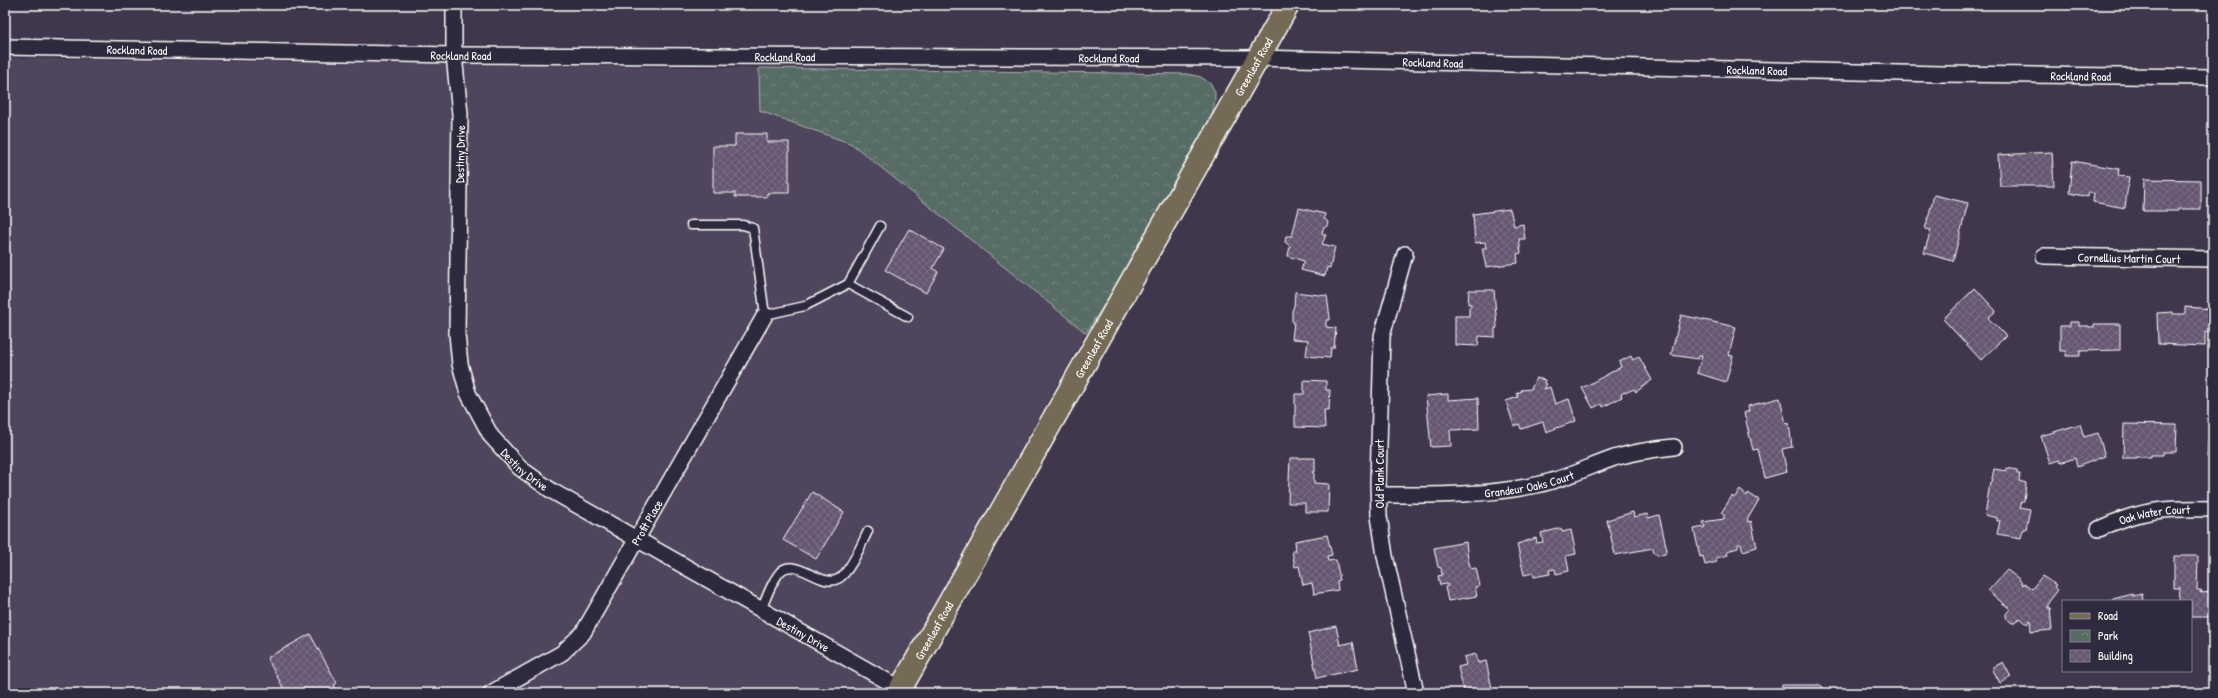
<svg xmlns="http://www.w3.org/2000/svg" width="2218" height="698" font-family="'Patrick Hand',sans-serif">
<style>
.built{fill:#4f445b}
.park{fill:url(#park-crowns);stroke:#acb6b2}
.building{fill:url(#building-cross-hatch);stroke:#fff}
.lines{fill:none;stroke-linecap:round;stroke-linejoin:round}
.lane-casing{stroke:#fff;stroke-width:11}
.street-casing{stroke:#fff;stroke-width:18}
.primary-casing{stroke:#fff;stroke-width:25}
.lane{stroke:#2f2a3d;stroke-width:8}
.street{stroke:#2f2a3d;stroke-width:15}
.primary{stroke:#746b55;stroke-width:22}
.labels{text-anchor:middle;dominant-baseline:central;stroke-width:3;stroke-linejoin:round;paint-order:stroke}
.street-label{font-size:12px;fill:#fff;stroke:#2f2a3d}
</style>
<defs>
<pattern id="park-crowns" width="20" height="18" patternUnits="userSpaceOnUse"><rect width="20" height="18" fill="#586c66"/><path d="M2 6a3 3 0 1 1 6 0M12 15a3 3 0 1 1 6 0" fill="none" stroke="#71827d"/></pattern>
<pattern id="building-cross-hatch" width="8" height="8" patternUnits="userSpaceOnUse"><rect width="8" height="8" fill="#665672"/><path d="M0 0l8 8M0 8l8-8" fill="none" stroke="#7d6f87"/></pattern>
</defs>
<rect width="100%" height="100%" fill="#40374d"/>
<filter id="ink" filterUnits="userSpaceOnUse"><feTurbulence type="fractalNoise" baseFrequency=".025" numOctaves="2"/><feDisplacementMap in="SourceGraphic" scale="8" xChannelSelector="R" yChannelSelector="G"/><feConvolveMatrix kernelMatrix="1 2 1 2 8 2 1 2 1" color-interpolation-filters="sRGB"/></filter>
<g filter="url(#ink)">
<!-- built -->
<path class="built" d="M5 58 759 68 760 111 852 144 1086 333 884 693H5Z"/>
<!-- park -->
<path class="park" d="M759 68 1187 74 1201 77 1211 84 1215 92V100L1211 123 1149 235 1086 333 852 144 760 111Z"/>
<!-- building -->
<path class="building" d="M735 134H767V142H789V193H767V197H735V193H713V146H735Z
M2052 152 2054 186H2000L1998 155Z
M2072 161 2119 169 2118 176 2129 177 2125 208 2093 202 2094 193 2089 192 2088 197 2069 193Z
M2144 179 2201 180V209H2178V211H2143Z
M1934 195 1968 203 1953 261 1924 253 1931 230 1925 229Z
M1299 208 1325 214 1324 218 1328 222 1327 226 1323 229 1322 234 1326 235 1322 244 1335 247 1330 268 1327 267 1325 276 1301 270 1304 261 1288 256 1290 246 1285 242 1286 236H1292Z
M1510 209 1514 226 1523 224 1525 239H1519L1521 253 1517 254 1518 263 1486 267 1482 248H1486L1485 242 1475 243 1473 214Z
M909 229 944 249 933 268 938 272 926 293 885 270Z
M1975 288 1996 311 1988 318 2006 336 1981 360 1943 319Z
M1469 290H1494L1497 328H1495V337L1479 336 1478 346 1455 345V316H1469V307H1471V304H1468Z
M1295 292 1327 296 1330 318V320H1326V327L1336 328 1334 348H1331L1330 358 1306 356 1308 340 1292 339 1294 322 1292 321V311L1294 306Z
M2185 307 2213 309V333L2205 332V346L2158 344 2157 313 2173 312V314H2185Z
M1681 315 1736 327 1729 355 1733 356 1726 382 1697 373 1702 356H1699L1698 359 1671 355Z
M2070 322H2079V326H2089V327H2094V324H2120V350L2080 351V356H2066V351H2060V326H2070Z
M1631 356 1633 360 1639 357 1652 380 1636 392 1634 389 1625 393V392L1621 394 1622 397 1603 407 1601 404 1593 408 1582 388 1621 367 1619 362Z
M1536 378 1545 380 1544 383 1547 384 1544 389 1550 387 1555 404 1569 399 1576 421 1546 432 1543 422 1521 429 1519 424 1514 426 1506 401 1518 397 1517 393 1522 391 1521 390 1531 389Z
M1304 380 1326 381V390H1330L1329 410H1324L1325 428 1295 427V394H1304Z
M1448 394V400L1478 398 1479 429 1450 430 1451 446 1431 447 1426 396Z
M1780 398 1786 424 1789 423 1792 447 1782 449 1787 472 1765 478 1758 449 1753 450 1744 413 1749 411 1748 406Z
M2080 424 2084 437 2098 433 2105 456 2077 467 2075 458 2060 463 2059 460 2050 463 2041 436Z
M2124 424 2177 425 2176 452H2163V455H2151V457H2137V458H2123Z
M2209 427H2213V457H2207Z
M1290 458H1315V472H1312L1314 474V483L1329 484 1328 512H1305V503H1288Z
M2006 468 2017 470V474H2020L2019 481 2026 483 2024 501H2022L2020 507 2030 509 2026 529H2023L2021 538 1997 534 2000 521H1997V518L1985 515 1990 483H1991L1994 469 2006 471Z
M1740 490 1747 496 1748 493 1759 500 1747 520 1748 522 1751 521 1757 547 1743 551 1741 544H1738V548L1727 551 1728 555 1716 558 1717 562 1705 565 1703 556 1700 557 1694 529 1705 527 1703 522 1724 519V515L1721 513 1732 496 1734 498Z
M812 492 844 512 816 559 783 540Z
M1633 512 1634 517 1647 514 1648 518 1659 515 1667 550 1665 554 1658 555 1654 553 1653 548 1615 555 1607 520Z
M1558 529H1561L1562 532 1571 530 1576 554 1566 556 1569 571 1556 574 1555 569 1549 570 1550 574 1534 577 1533 573 1524 575 1517 544 1536 538 1537 543 1543 542 1541 533Z
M1327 535 1332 555 1327 556 1328 561 1336 560 1340 580 1337 581 1338 590 1314 594 1312 583 1303 585 1299 566 1295 567 1292 551H1296L1295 541Z
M1466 542 1468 559 1471 569 1476 568 1480 586 1475 587 1477 596 1448 601 1445 587 1448 586 1447 584 1440 585 1438 576 1442 575 1441 568 1438 567 1434 548Z
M2174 556H2198L2197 591H2202L2201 593 2213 592V629H2208L2209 617H2191V601H2179L2180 588H2174Z
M2007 570 2019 579 2023 585 2024 583 2032 589 2042 576 2056 585 2054 587 2058 590 2048 603V608H2050L2052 630 2031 632 2030 620 2027 624 2020 618 2016 623H2012L2006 618V614L2010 609 1988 591Z
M2133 594V596L2142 594 2143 601H2112L2113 599Z
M1336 626 1340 645 1353 642 1358 669 1317 678 1308 633Z
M310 634 337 683 334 685 338 693H286L267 658Z
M1476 654 1478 663 1486 661 1493 693H1464L1458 667 1466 665 1464 657Z
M2003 662 2011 677 2000 683 1992 668Z
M1782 685H1820L1823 687V693H1781Z
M1534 690H1597V693H1534Z
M1610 691 1674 692V693H1610Z"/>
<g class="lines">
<!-- lane casing -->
<g class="lane-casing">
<path id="lane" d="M691 225H743L753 228 765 315 805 306 848 284 880 226
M848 284 908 317
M761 610C766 599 770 586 777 576 792 551 819 589 838 579 850 573 862 543 868 531"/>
</g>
<!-- street casing -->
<g class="street-casing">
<g id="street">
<path id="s1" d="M454 5V55L460 114 457 334 460 364 468 393 491 436 520 468 552 491 901 689"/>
<path id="s2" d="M5 47 454 55 1258 58 1941 74 2213 77"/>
<path d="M1405 254 1382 336 1378 483 1379 516 1385 556 1416 693"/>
<path id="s3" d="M2044 256 2213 259"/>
<path id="s4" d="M1379 495C1430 495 1480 496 1531 486 1560 481 1586 468 1614 458 1634 452 1654 449 1674 447"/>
<path id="s5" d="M2099 529C2141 509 2167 508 2213 509"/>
<path id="s6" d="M491 693 562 653 583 633 765 315"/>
</g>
</g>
<!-- primary casing -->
<g class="primary-casing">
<g id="primary">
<path id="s7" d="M898 693 1288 5"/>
</g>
</g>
<!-- lane -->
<use href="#lane" class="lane"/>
<!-- street -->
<use href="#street" class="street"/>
<!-- primary -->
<use href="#primary" class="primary"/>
</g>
</g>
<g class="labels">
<!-- street labels -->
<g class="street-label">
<text stroke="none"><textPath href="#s2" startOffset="132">Rockland Road</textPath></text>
<text stroke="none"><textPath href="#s2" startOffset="456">Rockland Road</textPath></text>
<text stroke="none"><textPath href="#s2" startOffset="780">Rockland Road</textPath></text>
<text stroke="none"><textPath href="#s2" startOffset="1104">Rockland Road</textPath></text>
<text stroke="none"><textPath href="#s2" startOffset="1428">Rockland Road</textPath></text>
<text stroke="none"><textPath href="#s7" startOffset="720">Greenleaf Road</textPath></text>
<text stroke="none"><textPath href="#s2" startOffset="1752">Rockland Road</textPath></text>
<text stroke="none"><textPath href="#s2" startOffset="2076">Rockland Road</textPath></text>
<text transform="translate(460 154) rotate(-89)">Destiny Drive</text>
<text stroke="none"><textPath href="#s3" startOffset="85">Cornellius Martin Court</textPath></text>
<text stroke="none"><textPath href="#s7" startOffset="396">Greenleaf Road</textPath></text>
<text stroke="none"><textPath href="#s1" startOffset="486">Destiny Drive</textPath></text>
<text transform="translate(1379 474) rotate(-90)">Old Plank Court</text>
<text stroke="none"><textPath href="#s4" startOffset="151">Grandeur Oaks Court</textPath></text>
<text stroke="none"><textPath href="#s5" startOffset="58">Oak Water Court</textPath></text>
<text stroke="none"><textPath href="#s6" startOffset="238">Profit Place</textPath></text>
<text stroke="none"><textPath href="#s7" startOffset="72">Greenleaf Road</textPath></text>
<text stroke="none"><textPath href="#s1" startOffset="810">Destiny Drive</textPath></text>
</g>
</g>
<!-- margin -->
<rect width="2218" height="698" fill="none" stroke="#2f2a3d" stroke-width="20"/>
<rect x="10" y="10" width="2198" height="678" fill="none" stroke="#fff" stroke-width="1.5" filter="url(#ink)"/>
<!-- legend -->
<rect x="2062" y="600" width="130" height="72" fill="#2f2a3d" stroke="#827f8b"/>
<rect x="2070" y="613" width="20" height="6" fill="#746b55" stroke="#827f8b"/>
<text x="2098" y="620" font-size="12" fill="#ffffff">Road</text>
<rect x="2070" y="630" width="20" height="12" fill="url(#park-crowns)" stroke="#827f8b"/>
<text x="2098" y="640" font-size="12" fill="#ffffff">Park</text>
<rect x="2070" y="650" width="20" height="12" fill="url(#building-cross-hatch)" stroke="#827f8b"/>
<text x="2098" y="660" font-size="12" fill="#ffffff">Building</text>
</svg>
